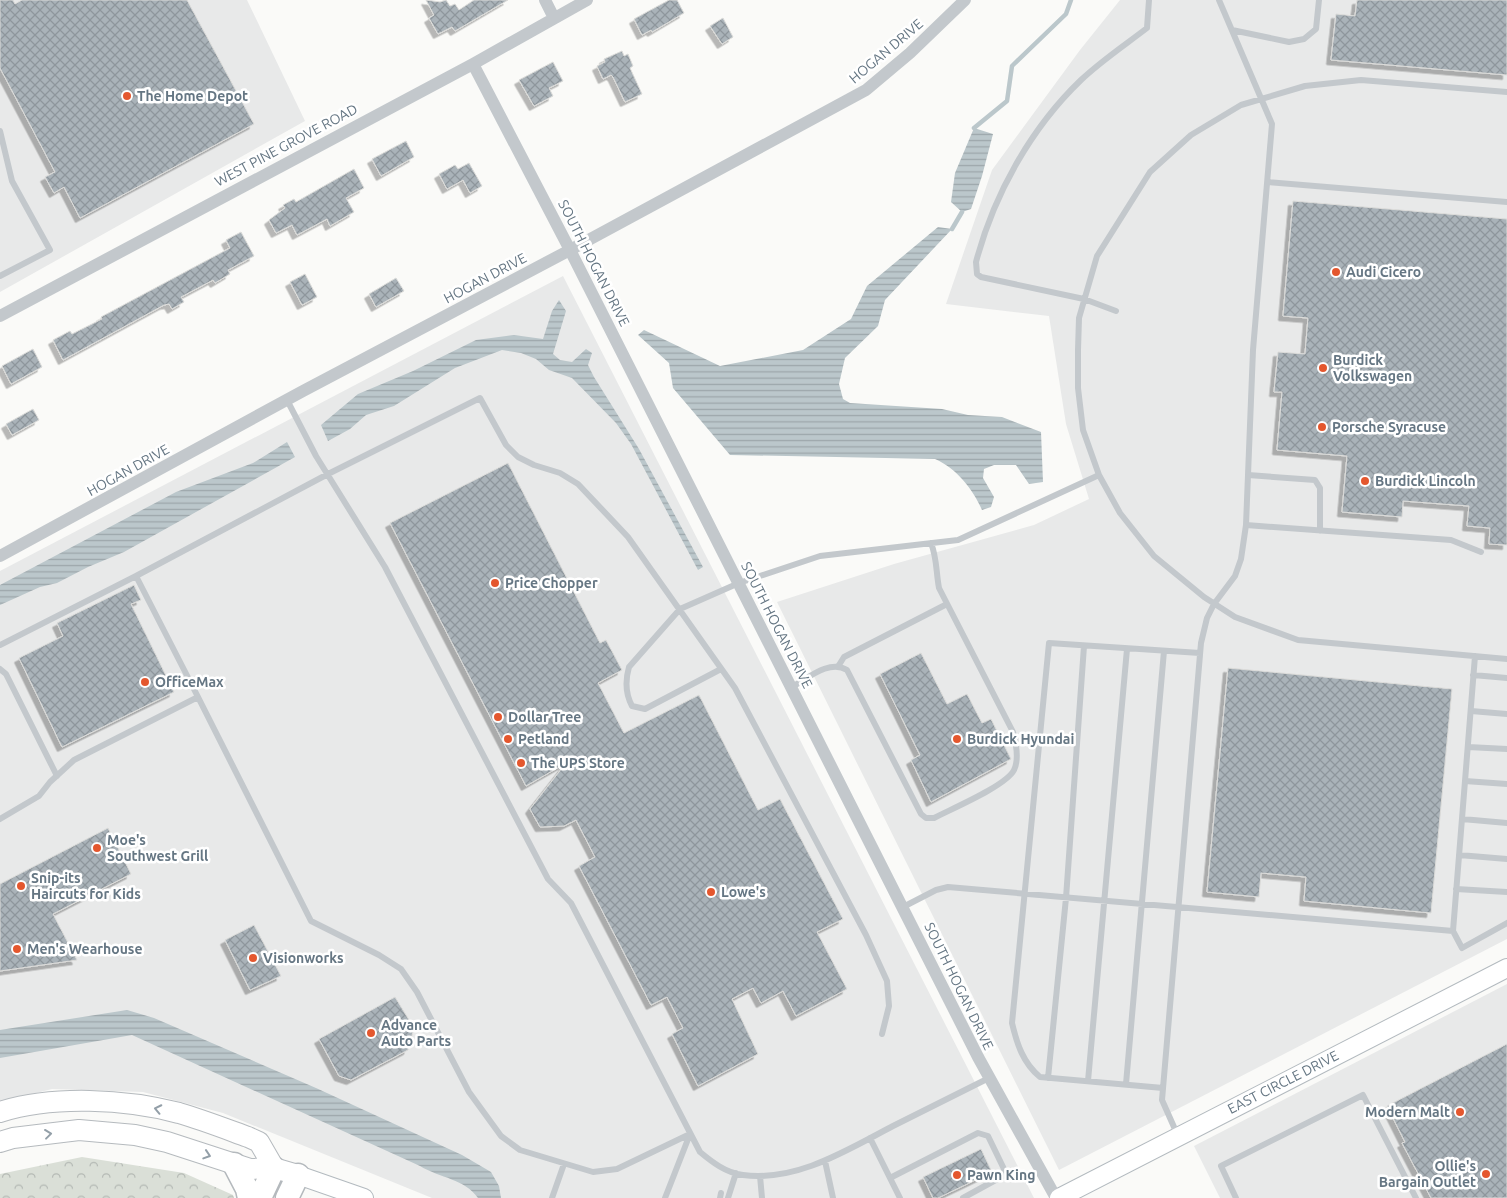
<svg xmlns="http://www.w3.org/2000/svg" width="1507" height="1198" font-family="Ubuntu,sans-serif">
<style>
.built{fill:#e8e9e9}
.forest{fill:url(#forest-crowns)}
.water{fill:url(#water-rules)}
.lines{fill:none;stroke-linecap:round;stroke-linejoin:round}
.stream{stroke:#bbc7cb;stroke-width:4.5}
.building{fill:url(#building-cross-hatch);stroke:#dcdcda;filter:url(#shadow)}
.secondary-casing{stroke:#b3babf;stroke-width:20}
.primary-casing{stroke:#b5babe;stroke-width:22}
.highway-casing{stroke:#b4b9bd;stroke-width:25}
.lane{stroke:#c3c8cc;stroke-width:6}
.street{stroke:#c3c8cc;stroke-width:12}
.secondary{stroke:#fff;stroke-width:18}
.primary{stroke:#fff;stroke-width:20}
.highway{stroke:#fff;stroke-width:22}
.oneway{stroke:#939fa8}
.poi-dot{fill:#e4572e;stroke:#fff;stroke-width:2}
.labels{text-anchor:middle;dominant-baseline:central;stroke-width:5;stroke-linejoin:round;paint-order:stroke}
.street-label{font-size:14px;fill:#657683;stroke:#fff}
.poi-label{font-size:14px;font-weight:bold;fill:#657683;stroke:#fff;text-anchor:start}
</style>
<defs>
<pattern id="forest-crowns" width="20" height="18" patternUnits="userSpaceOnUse" patternTransform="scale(1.25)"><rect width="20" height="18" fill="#dadfd7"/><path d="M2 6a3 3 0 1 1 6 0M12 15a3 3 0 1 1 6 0" fill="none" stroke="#b4b9b4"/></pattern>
<pattern id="water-rules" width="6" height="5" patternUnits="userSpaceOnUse" patternTransform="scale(1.25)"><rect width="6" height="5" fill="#bbc7cb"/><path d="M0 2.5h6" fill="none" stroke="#9ca6aa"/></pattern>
<pattern id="building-cross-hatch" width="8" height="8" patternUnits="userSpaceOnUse" patternTransform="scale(1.25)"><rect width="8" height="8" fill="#aab3b9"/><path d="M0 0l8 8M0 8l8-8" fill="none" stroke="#8e969c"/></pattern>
<filter id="shadow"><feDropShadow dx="-4.5" dy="4.5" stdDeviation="0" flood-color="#0004"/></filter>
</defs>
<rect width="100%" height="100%" fill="#fafaf8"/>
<!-- built -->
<path class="built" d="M0 0H247L305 121 0 292Z
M1120 0H1507V939L1059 1170 777 602 894 564 1034 525 1089 499 1066 424 1049 316 946 304 992 170 1080 50Z
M563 276 1034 1198H432L223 1113 143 1092 52 1089 0 1102V571Z
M1507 984V1198H1220L1194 1146Z"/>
<!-- forest -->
<path class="forest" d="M82 1157 184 1173 233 1195 234 1198H0V1174Z"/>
<!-- water -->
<path class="water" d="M974 128 993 134 982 176 971 209 962 212 951 202 955 173Z
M938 227 952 229 885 300 878 326 845 358 839 384 843 399 850 403 942 409 968 415 1002 417 1041 432 1043 482 1029 484 1016 465H994L984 469 983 478 994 497 991 507 982 510C973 489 956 468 935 459L730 455 673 388 669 363 638 335 644 330 720 366 803 350 851 319 867 286Z
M559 300 566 311 553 354 560 360 572 362 586 349 592 353 588 365 594 377 639 449 703 567 698 570 631 444 616 423 572 378 549 370 536 359 521 353 502 350 455 368 394 406 366 415 350 429 328 441 321 425 358 394 413 371 476 340 514 335 543 339 552 311Z
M287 442 295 457 124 552 88 567 57 583 40 587 0 605V585L176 492 253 463Z
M127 1010 154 1018 316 1088 462 1155 491 1172 499 1186 501 1198H478C465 1179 440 1178 420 1166L132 1035 0 1058V1030Z"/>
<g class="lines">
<!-- stream -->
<path class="stream" d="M974 128 1007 101 1012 66 1066 14 1071 0
M952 229 962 212"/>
</g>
<!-- building -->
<path class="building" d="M0 0H13L15 4 22 0H187L254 124 80 218 64 187 54 193 45 177 55 172 0 68Z
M426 0 440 2 446 0 450 6 455 4 459 10 474 0H508L455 31 452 27 438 34 429 18 434 15Z
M669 0H677L684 13 652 32 651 30 642 35 634 19Z
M1357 0H1507V75L1331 60 1336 14 1355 16Z
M723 18 733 37 722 44 710 26Z
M622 51 624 56 628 54 633 66 630 68 642 94 625 102 613 77 611 75 603 79 597 66 605 62 604 59Z
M553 62 563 81 549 88 553 96 534 106 519 80Z
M406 141 414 157 381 176 372 159Z
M469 163 482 186 470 193 463 180 447 189 439 174 455 165 458 169Z
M354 169 364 188 346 198 354 212 330 226 327 219 297 235 292 225 276 233 269 220 285 208 283 205 294 199 296 202Z
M1293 201 1507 219V545L1489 544 1490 528 1467 526 1469 506 1403 501 1402 517 1342 512 1347 456 1277 450 1282 392H1274L1278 352 1305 354 1308 318 1283 316Z
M241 232 254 256 228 270 230 274 215 283 213 280 181 297 184 302 172 309 169 304 164 305 63 360 53 340 70 331 72 334 102 319 101 317 230 248 226 240Z
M305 274 317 297 302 305 290 282Z
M396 278 404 291 376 307 369 294Z
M33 349 42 367 11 384 2 366Z
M33 409 39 420 12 435 6 424Z
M508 463 600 643 606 640 622 670 598 683 624 733 699 695 758 810 780 799 843 919 817 932 847 989 796 1016 783 991 761 1003 753 988 732 999 758 1054 698 1086 672 1034 683 1028 667 997 651 1005 579 866 595 857 576 820 564 826 540 827 530 809 566 763 526 786 390 523Z
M134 585 141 600 131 604 174 692 62 747 19 658 63 636 57 623Z
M921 653 947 704 967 694 982 723 991 719 1011 759 931 802 911 760 920 755 880 674Z
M1228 668 1452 689 1431 913 1304 901 1306 877 1261 873 1259 897 1207 892Z
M108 828 131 874 53 914 77 960 0 971V884Z
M254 925 281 976 250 990 225 940Z
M395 997 414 1028 408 1050 351 1080 339 1076 319 1039Z
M1507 1044V1198H1431L1402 1143 1405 1142 1387 1106Z
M981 1149 992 1172 938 1198H933L923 1177Z"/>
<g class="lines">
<!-- secondary casing -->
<g class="secondary-casing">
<path id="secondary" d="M298 1175 364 1198
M1059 1198 1507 968"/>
</g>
<!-- primary casing -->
<g class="primary-casing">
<path id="primary" d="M0 1112C53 1095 126 1099 179 1113 203 1120 226 1129 248 1137L259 1142 274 1168
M0 1142 13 1138 79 1130 135 1135 167 1142 250 1169 274 1168 298 1175"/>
</g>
<!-- highway casing -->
<g class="highway-casing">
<path id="highway" d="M234 1164 247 1189 249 1198
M260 1198 274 1168
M287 1198 298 1175"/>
</g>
<!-- lane -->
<path class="lane" d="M1232 30 1289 42 1304 39 1316 29 1319 0
M1507 92 1361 80 1305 86 1241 105 1191 135 1150 172 1097 256 1079 318 1078 350V388L1083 430 1099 475 1120 513 1154 556 1204 597 1235 617 1298 640 1507 659
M0 131 12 181 50 250 0 276
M1268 182 1507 202
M1116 311 1084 299 981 277 977 274 976 262C994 194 1031 128 1081 80 1101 61 1125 45 1147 28L1149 0
M287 400 316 456 385 567 548 879 571 903 700 1152C712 1162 726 1173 743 1175 797 1182 847 1150 893 1126 925 1110 957 1094 989 1078
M1248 475 1315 480 1320 488V531
M1246 525 1451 540 1481 552
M136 576 328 474 480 398 506 445 518 457 534 465 560 473 578 484 628 537 735 688 866 935 887 981 889 1006 882 1034
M0 645 136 576 198 697
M839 665 844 657 947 604
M0 669 6 674 57 776
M721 669 645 709 632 706C625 693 625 681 629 667L680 609 739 583 820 556 958 540 1099 475
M1473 675 1507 678
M792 687C808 678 830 659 847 670L921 814 926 818H934C951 809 1006 786 1014 770 1019 760 1016 743 1013 732L939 588C936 572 937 558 931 543
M1471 711 1507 714
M1468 747 1507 749
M1465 781 1507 784
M0 819 39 796 50 782 74 760 198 697 311 921 379 955 401 969 417 992 469 1092 501 1136 520 1150 593 1172 617 1169 690 1134
M1462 819 1507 823
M1459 855 1507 859
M1456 889 1507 892
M903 907 936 890 948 887 1453 931 1475 656
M1453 931 1462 948 1507 923
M1048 1078 1066 898 1084 646
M1088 1081 1127 649
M1126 1084 1164 651
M1163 1088 1040 1077C1023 1063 1017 1044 1012 1023L1049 643 1200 653
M1178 1136 1162 1100 1201 643 1207 618 1214 604 1235 576 1241 559 1246 525 1253 350 1272 124 1219 0
M870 1138 900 1198
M825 1161 833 1198
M760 1176 762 1198
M890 1178 978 1133 988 1136 1004 1169 1003 1176 963 1198
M552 1198 564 1164
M665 1198 690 1134
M720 1198 721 1193
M728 1198 736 1173
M1236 1198 1221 1166 1363 1095 1416 1198"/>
<!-- street -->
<path class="street" d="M545 0 554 18
M473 64 570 250 978 1057 1056 1198
M0 316 473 64 587 0
M0 556 303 391 570 250 866 90 910 53 965 0"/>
<!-- secondary -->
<use href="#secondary" class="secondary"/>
<!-- primary -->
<use href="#primary" class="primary"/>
<!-- highway -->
<use href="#highway" class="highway"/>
</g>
<!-- one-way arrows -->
<defs><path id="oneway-chevron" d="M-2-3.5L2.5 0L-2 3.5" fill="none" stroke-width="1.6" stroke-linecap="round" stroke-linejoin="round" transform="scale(1.25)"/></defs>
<g class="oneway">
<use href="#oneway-chevron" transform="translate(158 1109) rotate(-168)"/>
<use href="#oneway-chevron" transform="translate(48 1134) rotate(-7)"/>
<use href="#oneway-chevron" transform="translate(207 1155) rotate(18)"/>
</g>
<!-- markers -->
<g class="poi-dot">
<circle cx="127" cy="96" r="5"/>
<circle cx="1336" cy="272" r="5"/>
<circle cx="1323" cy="368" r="5"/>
<circle cx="1322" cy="427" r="5"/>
<circle cx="1365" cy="481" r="5"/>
<circle cx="495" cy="583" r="5"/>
<circle cx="145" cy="682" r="5"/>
<circle cx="498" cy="717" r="5"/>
<circle cx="508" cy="739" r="5"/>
<circle cx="957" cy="739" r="5"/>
<circle cx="521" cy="763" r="5"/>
<circle cx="97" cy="848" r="5"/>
<circle cx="21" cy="886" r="5"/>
<circle cx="711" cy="892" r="5"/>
<circle cx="17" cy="949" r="5"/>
<circle cx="253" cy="958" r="5"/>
<circle cx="371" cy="1033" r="5"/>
<circle cx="1460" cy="1112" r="5"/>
<circle cx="1486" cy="1174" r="5"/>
<circle cx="957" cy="1175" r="5"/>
</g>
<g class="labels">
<!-- street labels -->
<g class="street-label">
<text transform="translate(886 51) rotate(-40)">HOGAN DRIVE</text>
<text transform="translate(286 145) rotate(-28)">WEST PINE GROVE ROAD</text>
<text transform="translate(594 263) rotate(63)">SOUTH HOGAN DRIVE</text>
<text transform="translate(485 278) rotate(-28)">HOGAN DRIVE</text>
<text transform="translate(128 470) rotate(-29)">HOGAN DRIVE</text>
<text transform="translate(777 625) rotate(63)">SOUTH HOGAN DRIVE</text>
<text transform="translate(959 986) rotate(64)">SOUTH HOGAN DRIVE</text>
<text transform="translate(1283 1082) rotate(-27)">EAST CIRCLE DRIVE</text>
</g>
<!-- poi labels -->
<g class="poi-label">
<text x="137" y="96">The Home Depot</text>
<text x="1346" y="272">Audi Cicero</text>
<text x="1333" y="360">Burdick<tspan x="1333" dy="16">Volkswagen</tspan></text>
<text x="1332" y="427">Porsche Syracuse</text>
<text x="1375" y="481">Burdick Lincoln</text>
<text x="505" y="583">Price Chopper</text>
<text x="155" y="682">OfficeMax</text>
<text x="508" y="717">Dollar Tree</text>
<text x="518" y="739">Petland</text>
<text x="967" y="739">Burdick Hyundai</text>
<text x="531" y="763">The UPS Store</text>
<text x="107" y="840">Moe's<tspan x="107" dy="16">Southwest Grill</tspan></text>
<text x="31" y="878">Snip-its<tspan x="31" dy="16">Haircuts for Kids</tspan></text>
<text x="721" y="892">Lowe's</text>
<text x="27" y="949">Men's Wearhouse</text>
<text x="263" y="958">Visionworks</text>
<text x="381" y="1025">Advance<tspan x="381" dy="16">Auto Parts</tspan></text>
<text x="1450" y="1112" text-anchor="end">Modern Malt</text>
<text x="1476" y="1166" text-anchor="end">Ollie's<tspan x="1476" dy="16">Bargain Outlet</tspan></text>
<text x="967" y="1175">Pawn King</text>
</g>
</g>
</svg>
